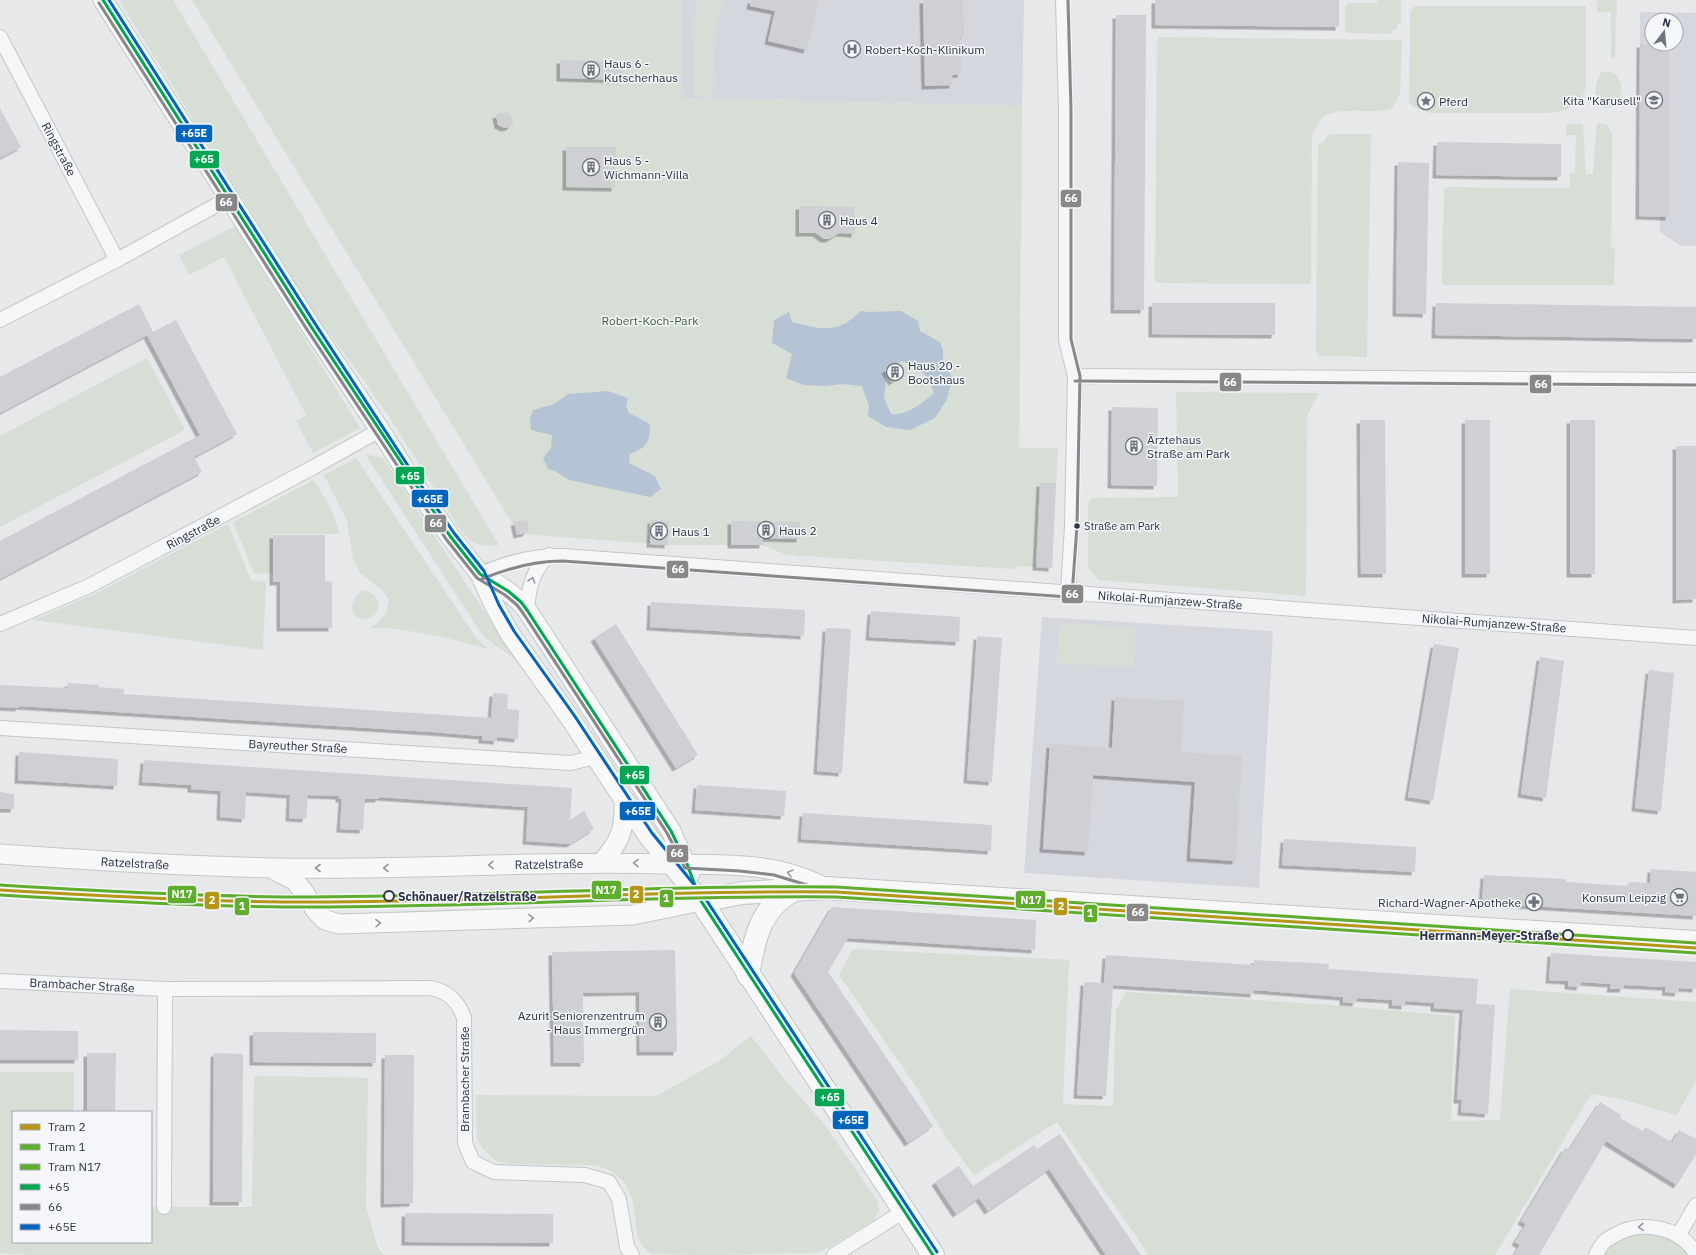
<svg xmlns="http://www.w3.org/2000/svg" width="1696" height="1255" font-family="'IBM Plex Sans',sans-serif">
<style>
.built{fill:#d4d7dd;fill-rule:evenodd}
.green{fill:#d6ded6}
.water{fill:#b4c4d5;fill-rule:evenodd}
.building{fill:#ced0d3;filter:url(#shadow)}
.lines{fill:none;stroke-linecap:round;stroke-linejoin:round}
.street-casing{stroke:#c4c6c8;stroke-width:16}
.secondary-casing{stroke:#c4c6c8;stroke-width:21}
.primary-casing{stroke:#c2c5c8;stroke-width:24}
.street{stroke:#f5f6f7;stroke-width:14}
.secondary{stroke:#f8f8f8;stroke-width:19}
.primary{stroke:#f8f8f8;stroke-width:22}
.bus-1-casing{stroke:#f4f6f9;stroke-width:6}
.bus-2-casing{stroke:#f4f6f9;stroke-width:6}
.bus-3-casing{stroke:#f4f6f9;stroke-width:6}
.bus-1{stroke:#00a651;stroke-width:3}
.bus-2{stroke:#888;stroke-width:3}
.bus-3{stroke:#0065bd;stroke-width:3}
.tram-1-casing{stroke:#f4f6f9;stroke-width:6}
.tram-2-casing{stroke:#f4f6f9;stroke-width:6}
.tram-3-casing{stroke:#f4f6f9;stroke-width:6}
.tram-1{stroke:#b59718;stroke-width:3}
.tram-2{stroke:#5fad2d;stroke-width:3}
.tram-3{stroke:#5fad2d;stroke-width:3}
.oneway{stroke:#90959e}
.oneway2{stroke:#92969e}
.bus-dot{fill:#2b3445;stroke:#f4f6f9;stroke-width:1.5}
.stop-dot{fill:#f4f6f9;stroke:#2b3445;stroke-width:2}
.labels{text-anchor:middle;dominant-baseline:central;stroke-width:3;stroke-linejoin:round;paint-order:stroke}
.bus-label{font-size:11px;fill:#2b3445;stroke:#f4f6f9;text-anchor:start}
.poi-label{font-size:12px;fill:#2b3445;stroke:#f4f6f9;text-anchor:start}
.street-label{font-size:12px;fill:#2b3445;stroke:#f4f6f9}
.park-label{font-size:12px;fill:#3f6138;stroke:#f4f6f9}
.stop-label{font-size:12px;font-weight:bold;fill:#2b3445;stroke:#f4f6f9;text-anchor:start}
.line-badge{stroke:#f4f6f9;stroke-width:1.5}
.badge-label{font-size:11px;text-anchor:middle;font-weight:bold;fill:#fff}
</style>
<defs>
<filter id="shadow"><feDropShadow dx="-3.5" dy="3.5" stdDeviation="0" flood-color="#0004"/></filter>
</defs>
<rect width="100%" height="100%" fill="#e6e8ea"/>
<!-- built -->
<path class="built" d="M682 0H1024L1022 106 681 98Z
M1640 12 1696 13V246H1681L1660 232V217L1639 216ZM1652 20H1676V44H1652Z
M1042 617 1273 631 1259 888 1024 873Z"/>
<!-- green -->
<path class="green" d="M119 0H173L499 545C478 547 471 544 458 526L395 426 363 379 313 312Z
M192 0H682L681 98 1022 106 1019 448H1058L1052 568 1017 566 1014 569 787 555 763 545H668L521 534 517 531Z
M695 0H725C712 31 714 63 713 97L694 96Z
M1377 0H1401V24H1398L1396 29 1391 31V34L1347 33V31L1345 30V5H1348V3H1377Z
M1597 0H1617L1615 58H1611V12H1597Z
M1415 6H1586V84C1583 105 1569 111 1550 113H1430L1414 107 1409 102 1410 12Z
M1159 37 1399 40 1402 42 1400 93 1393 108C1374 116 1336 104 1321 119 1317 123 1315 130 1312 135L1311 282 1308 284 1158 283 1155 280 1157 41Z
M1602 72C1604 72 1608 71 1611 72 1627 77 1625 112 1602 108 1593 98 1594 82 1602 72Z
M1597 123 1607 125 1612 134 1611 248 1615 249 1614 285H1444L1442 283 1444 190 1447 187 1570 188V174L1575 173 1576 135H1566V124H1583L1586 174H1593Z
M1329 134H1371L1367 357 1318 356V353H1316L1318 145H1321V142L1324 143V140L1326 139V137L1329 136Z
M235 226 360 428 313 453 296 421 306 415 224 257 189 275 179 255Z
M147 358 185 430 0 527V436Z
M1176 392 1319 393 1307 416 1306 596 1099 580 1088 568V503L1092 498 1178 497Z
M365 454 383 458 517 661 483 636Z
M356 458 477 639 489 649 438 636 397 629 371 628 386 614 389 600 383 591 360 573 353 559 347 521 324 475Z
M314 480 333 513 340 534H273V574L254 573 233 522Z
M228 524 251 580 266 582 263 650 34 620 95 594Z
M362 590C390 594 379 627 356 617 348 606 354 599 362 590Z
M1059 623 1136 628 1134 668 1056 663Z
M853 949 1069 960 1063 1104 1113 1106 1116 1010 1126 992 1319 1004 1455 1016 1451 1121 1500 1120 1510 989 1696 1002V1081L1677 1115 1621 1099 1591 1094 1495 1255H1149L1057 1122 974 1175 948 1141 915 1085 839 975Z
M751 1036 786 1081 824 1124 877 1200 879 1210 873 1221 819 1253 707 1255 650 1254C645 1249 640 1244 638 1237 636 1230 636 1222 635 1215 632 1188 623 1174 596 1165L510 1164 496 1161 484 1150 477 1140 476 1095 656 1096 719 1061Z
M0 1072H74V1112H13V1242H151V1207H252L254 1076 368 1078 366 1207 378 1248 384 1255H391H32L0 1253Z
M1662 1229 1696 1255H1596L1604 1242Z"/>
<!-- water -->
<path class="water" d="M860 311 869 312 901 311 918 321 920 331 940 342 943 351V365L953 378 946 401 935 418 910 430 886 427 868 416 869 406 862 386 843 384 825 386 804 385 786 378 792 354 772 343 774 320 789 312 792 322C820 329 838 335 860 311ZM902 361C920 369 927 373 934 393 922 403 907 416 891 414L884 398 886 381 885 371Z
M608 391 628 398 626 406 629 413 650 424C649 443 648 447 630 454L629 463 655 476 661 489 650 497 569 480 555 471 548 469 543 458 551 448 552 435 531 430 530 419 533 410 554 404 568 394Z"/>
<!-- building -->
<path class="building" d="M751 0H819L807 50 768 41 775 11 750 6Z
M923 0H963L964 37H960L961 74 952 75 953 85 925 86Z
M1155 0H1339V27L1155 25Z
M1116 15H1146L1144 310H1114Z
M1640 44H1669V217L1639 216Z
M560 60 623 62 622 80 560 78Z
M0 108 21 147 0 158Z
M507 112 513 118V123L510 127 504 128 498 125 496 115Z
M1437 142 1561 144V177L1436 175Z
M566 147H616L615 188 566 187Z
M1398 162 1429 163 1426 314 1396 313Z
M799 206 855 207V234L839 233 829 239H824L816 233H799Z
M1152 303H1275V335L1152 334Z
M1436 303 1696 307V339L1435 335Z
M139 304 153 332 0 413V377Z
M176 320 237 434 194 457 202 472 0 579V541L200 435 147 335Z
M897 362 904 374 892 382 885 370Z
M1112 407 1158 408 1157 486 1111 485Z
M1360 420H1385L1386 574H1361Z
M1465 420H1490V574H1465Z
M1570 420H1595V574H1570Z
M1676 446H1696V599L1676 600Z
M1040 483H1056L1052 568 1036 567Z
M527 520 529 528 526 533 517 535 514 522Z
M651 520 668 521V545L650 544Z
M731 521 800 522V539L763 538V545H731Z
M273 535H325V581L332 582V628H280V582H273Z
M651 602 805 610 804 636 650 627Z
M871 611 960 617 959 642 869 637Z
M616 624 698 755 676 768 594 638Z
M826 628 851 629 842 773 817 771Z
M977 636 1002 638 992 782 967 780Z
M1434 644 1459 648 1433 801 1408 797Z
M1540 657 1564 661 1546 798 1521 794Z
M1649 670 1674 673 1661 811 1635 808Z
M68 683 98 685V687L124 689V694L491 718 493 693 508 694 507 709 519 710 518 739 497 737V741L482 740V736L432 732 101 711 19 706V708L0 707V685L67 688Z
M1115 697 1184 701 1181 752 1242 756 1236 861 1190 858 1195 782 1093 775 1088 852 1043 849 1050 744 1112 748Z
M19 752 118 759 117 786 18 780Z
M144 760 572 788 570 820 584 811 594 829 570 844 526 841 528 807 379 797V799H365L363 830 340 829 342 799H339V796L308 795 306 819 289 818 290 795 246 792 245 819 220 817 221 791 191 789V785L142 782Z
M697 785 786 791 784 816 695 810Z
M0 792 14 794V809H0Z
M803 813 992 825 991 851 801 839Z
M1284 839 1416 847 1415 872 1282 865Z
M1651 869 1696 872V916L1482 903 1484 875 1566 879V882L1628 886 1629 882 1650 883Z
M832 907 1036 920 1035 950 848 938 828 972 933 1126 908 1143 794 973Z
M675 950 677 1052H640L639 992 583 993 584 1063H554L552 952Z
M1551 953 1696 962V989L1679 988 1678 993 1665 992 1666 987 1624 985 1623 989H1610L1611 984 1581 982 1580 987 1568 986V981L1549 980Z
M1106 955 1254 965V960L1329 964 1328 969 1478 979 1476 1004 1495 1005 1488 1114 1461 1112 1462 1100H1457L1463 1010 1434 1008V1003L1405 1001V1006L1392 1005V1000L1357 998 1356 1003 1343 1002V997L1254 990V994L1113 985 1106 1096 1077 1095 1084 982 1104 983Z
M0 1030 78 1031V1060H0Z
M253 1032 376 1033V1063L253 1062Z
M87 1053H116L115 1112H87Z
M214 1053 243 1054 242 1202H213Z
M385 1055H414L413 1203 384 1204Z
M1600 1102 1621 1115 1620 1118 1643 1131 1645 1127 1672 1142 1679 1130 1696 1139V1154L1677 1185 1606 1141 1539 1255H1514L1520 1245 1515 1242 1526 1224 1521 1221 1565 1148 1569 1150Z
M1060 1134 1080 1165 1141 1255H1106L1049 1169 988 1211 979 1198 956 1214 935 1182 959 1166 973 1186 1034 1145 1037 1149Z
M405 1213 553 1214V1243L405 1242Z"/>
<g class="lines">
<!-- street casing -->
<g class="street-casing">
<path id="street" d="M1063 0 1066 110V340L1075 376 1072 526 1068 592
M0 37 117 260
M0 320 117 260 229 198
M1075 376 1696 380
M480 574C508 563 533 555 563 556L1696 638
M527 610C529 587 532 571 549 555
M0 624 89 586 312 468 380 430
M0 728 571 763 595 757
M0 981 165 989 431 988C447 991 459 1002 464 1018L465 1143 473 1162 494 1172 585 1175 609 1182 619 1199 627 1247 632 1255
M164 1207 165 989
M1678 1236 1696 1205
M834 1255 904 1211
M1596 1255C1598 1251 1601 1245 1604 1242 1607 1239 1611 1237 1615 1235 1640 1220 1680 1226 1696 1254"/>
</g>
<!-- secondary casing -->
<g class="secondary-casing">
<path id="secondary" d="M103 0 310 325 380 430 416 487 450 536 480 574 495 607 510 634 570 718 648 836 701 901
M480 574C497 584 515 594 527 610L671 831 690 874
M0 854C119 862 239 870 358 868 461 867 564 861 667 864 721 865 777 861 825 888
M601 863C620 842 625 830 624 801
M272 869 294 880 304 892 316 911 325 920 339 924 633 915 701 901"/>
</g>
<!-- primary casing -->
<g class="primary-casing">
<path id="primary" d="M748 975C754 941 759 909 792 891
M933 1255 701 901 742 893 825 888 1696 942"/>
</g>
<!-- street -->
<use href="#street" class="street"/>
<!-- secondary -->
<use href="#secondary" class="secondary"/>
<!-- primary -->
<use href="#primary" class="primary"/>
<!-- bus-1 casing -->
<g class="bus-1-casing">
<path id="bus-1" d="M103 0 310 325 450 536 480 574 508 591 521 602 527 610 671 831 687 864 701 901 933 1255"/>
</g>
<!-- bus-2 casing -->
<g class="bus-2-casing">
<path id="bus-2" d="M99 3 306 328 446 539 477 578 505 595 517 605 523 613 667 833 685 868 740 871 774 875 807 885 825 893 1696 947
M1075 381 1696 385
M482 579C508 568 534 561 563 561L1068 597 1072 595 1077 526 1080 376 1071 339V110L1068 0"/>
</g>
<!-- bus-3 casing -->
<g class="bus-3-casing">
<path id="bus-3" d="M109 0 314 322 420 484 454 533 484 571 499 605 514 631 574 715 652 833 705 898 937 1252"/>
</g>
<!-- bus-1 -->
<use href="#bus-1" class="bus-1"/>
<!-- bus-2 -->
<use href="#bus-2" class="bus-2"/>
<!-- bus-3 -->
<use href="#bus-3" class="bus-3"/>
<!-- tram-1 casing -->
<g class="tram-1-casing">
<path id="tram-1" d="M0 890C103 896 207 902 311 902 486 902 661 890 836 892L1696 948"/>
</g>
<!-- tram-2 casing -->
<g class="tram-2-casing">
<path id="tram-2" d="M0 895C103 901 207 907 311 907 486 907 661 895 836 897L1696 953"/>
</g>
<!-- tram-3 casing -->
<g class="tram-3-casing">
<path id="tram-3" d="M0 885C104 891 207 897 311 897 486 896 661 885 836 887L1696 943"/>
</g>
<!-- tram-1 -->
<use href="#tram-1" class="tram-1"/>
<!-- tram-2 -->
<use href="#tram-2" class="tram-2"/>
<!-- tram-3 -->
<use href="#tram-3" class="tram-3"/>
</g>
<!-- one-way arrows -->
<defs><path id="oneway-chevron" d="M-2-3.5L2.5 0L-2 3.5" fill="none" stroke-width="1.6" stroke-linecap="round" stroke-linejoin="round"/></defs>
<g class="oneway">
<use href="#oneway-chevron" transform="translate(532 580) rotate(-71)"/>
<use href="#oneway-chevron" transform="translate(1641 1227) rotate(178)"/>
</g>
<g class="oneway2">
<use href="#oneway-chevron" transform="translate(636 863) rotate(-179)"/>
<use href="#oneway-chevron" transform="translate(491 865) rotate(179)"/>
<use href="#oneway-chevron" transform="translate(318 868) rotate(-180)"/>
<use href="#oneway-chevron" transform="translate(386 868) rotate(179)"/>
<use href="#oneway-chevron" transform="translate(790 873) rotate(-165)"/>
<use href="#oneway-chevron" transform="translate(531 918) rotate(-2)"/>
<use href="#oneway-chevron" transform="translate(378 923) rotate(-1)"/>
</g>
<!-- icons -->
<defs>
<g id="hospital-ring" transform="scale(0.9)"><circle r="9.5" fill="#f4f6f9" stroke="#6c737f" stroke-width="1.5"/><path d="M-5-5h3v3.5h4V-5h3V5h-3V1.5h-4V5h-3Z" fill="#6c737f"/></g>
<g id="building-ring" transform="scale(0.9)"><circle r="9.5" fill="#f4f6f9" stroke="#6c737f" stroke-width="1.5"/><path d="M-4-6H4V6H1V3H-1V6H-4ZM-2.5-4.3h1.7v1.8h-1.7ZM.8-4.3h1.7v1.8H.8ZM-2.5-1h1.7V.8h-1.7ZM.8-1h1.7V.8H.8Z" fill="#6c737f"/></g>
<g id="school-ring" transform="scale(0.9)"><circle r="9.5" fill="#f4f6f9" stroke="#6c737f" stroke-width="1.5"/><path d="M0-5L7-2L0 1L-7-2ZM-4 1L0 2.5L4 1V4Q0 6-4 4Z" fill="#6c737f"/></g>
<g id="sight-ring" transform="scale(0.9)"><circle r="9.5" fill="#f4f6f9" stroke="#6c737f" stroke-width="1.5"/><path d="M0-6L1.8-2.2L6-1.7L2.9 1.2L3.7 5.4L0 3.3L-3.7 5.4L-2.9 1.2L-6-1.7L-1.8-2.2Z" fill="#6c737f"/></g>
<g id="supermarket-ring" transform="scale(0.9)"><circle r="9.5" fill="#f4f6f9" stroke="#6c737f" stroke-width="1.5"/><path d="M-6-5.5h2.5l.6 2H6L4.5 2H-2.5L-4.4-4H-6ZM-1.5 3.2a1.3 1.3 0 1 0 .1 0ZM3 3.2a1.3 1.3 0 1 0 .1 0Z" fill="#6c737f"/></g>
<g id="pharmacy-ring" transform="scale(0.9)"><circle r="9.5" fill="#f4f6f9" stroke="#6c737f" stroke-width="1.5"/><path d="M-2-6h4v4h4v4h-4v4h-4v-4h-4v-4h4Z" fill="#6c737f"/></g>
</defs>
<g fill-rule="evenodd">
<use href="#hospital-ring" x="852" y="49"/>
<use href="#building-ring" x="591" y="70"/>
<use href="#school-ring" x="1654" y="100"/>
<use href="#sight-ring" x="1426" y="101"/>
<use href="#building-ring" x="591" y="167"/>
<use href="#building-ring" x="827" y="220"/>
<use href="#building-ring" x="895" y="372"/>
<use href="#building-ring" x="1134" y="446"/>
<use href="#building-ring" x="766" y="530"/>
<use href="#building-ring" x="659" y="531"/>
<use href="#supermarket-ring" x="1679" y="897"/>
<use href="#pharmacy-ring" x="1534" y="902"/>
<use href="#building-ring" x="658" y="1022"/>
</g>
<!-- markers -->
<circle class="bus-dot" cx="1077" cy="526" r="3.5"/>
<g class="stop-dot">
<circle cx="389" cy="896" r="5"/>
<circle cx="1568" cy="935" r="5"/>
</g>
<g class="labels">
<!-- bus labels -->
<g class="bus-label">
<text x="1084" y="526">Straße am Park</text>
</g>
<!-- poi labels -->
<g class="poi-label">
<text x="865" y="49">Robert-Koch-Klinikum</text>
<text x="604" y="63">Haus 6 -<tspan x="604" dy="14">Kutscherhaus</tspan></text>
<text x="1641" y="100" text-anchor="end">Kita "Karusell"</text>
<text x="1439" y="101">Pferd</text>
<text x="604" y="160">Haus 5 -<tspan x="604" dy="14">Wichmann-Villa</tspan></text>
<text x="840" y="220">Haus 4</text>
<text x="908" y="365">Haus 20 -<tspan x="908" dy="14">Bootshaus</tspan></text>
<text x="1147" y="439">Ärztehaus<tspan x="1147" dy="14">Straße am Park</tspan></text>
<text x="779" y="530">Haus 2</text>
<text x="672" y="531">Haus 1</text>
<text x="1666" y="897" text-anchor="end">Konsum Leipzig</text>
<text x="1521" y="902" text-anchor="end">Richard-Wagner-Apotheke</text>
<text x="645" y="1015" text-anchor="end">Azurit Seniorenzentrum<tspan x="645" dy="14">- Haus Immergrün</tspan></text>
</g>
<!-- street labels -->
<g class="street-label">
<text transform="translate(59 149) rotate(62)">Ringstraße</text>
<text transform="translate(193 532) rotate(-28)">Ringstraße</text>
<text transform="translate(1170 600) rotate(4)">Nikolai-Rumjanzew-Straße</text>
<text transform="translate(1494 623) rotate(4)">Nikolai-Rumjanzew-Straße</text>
<text transform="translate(298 746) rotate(3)">Bayreuther Straße</text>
<text transform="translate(135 863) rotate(3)">Ratzelstraße</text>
<text transform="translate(549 864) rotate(-1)">Ratzelstraße</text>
<text transform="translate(82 985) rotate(3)">Brambacher Straße</text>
<text transform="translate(464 1079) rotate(-90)">Brambacher Straße</text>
</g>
<!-- park labels -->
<g class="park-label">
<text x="650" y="320">Robert-Koch-Park</text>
</g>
<!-- stop labels -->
<g class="stop-label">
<text x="398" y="896">Schönauer/Ratzelstraße</text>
<text x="1559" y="935" text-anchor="end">Herrmann-Meyer-Straße</text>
</g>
</g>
<g class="line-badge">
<rect x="175" y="124" width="38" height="19" rx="4" fill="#0065bd"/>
<rect x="189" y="150" width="31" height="19" rx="4" fill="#00a651"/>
<rect x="1060" y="189" width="22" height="19" rx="4" fill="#888"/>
<rect x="215" y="193" width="23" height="19" rx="4" fill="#888"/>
<rect x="1219" y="372" width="23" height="20" rx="4" fill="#888"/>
<rect x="1529" y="374" width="23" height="20" rx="4" fill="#888"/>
<rect x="395" y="466" width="30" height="19" rx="4" fill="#00a651"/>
<rect x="411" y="489" width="38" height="19" rx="4" fill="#0065bd"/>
<rect x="424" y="514" width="23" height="19" rx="4" fill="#888"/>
<rect x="666" y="560" width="23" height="19" rx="4" fill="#888"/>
<rect x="1061" y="584" width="23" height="20" rx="4" fill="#888"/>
<rect x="619" y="765" width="31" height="20" rx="4" fill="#00a651"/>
<rect x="619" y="801" width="37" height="20" rx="4" fill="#0065bd"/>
<rect x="666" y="844" width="23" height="19" rx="4" fill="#888"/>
<rect x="591" y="880" width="31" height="20" rx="4" fill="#5fad2d"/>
<rect x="167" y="885" width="30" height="19" rx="4" fill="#5fad2d"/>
<rect x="629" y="885" width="15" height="19" rx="4" fill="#b59718"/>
<rect x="659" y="889" width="15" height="19" rx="4" fill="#5fad2d"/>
<rect x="1015" y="890" width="31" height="19" rx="4" fill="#5fad2d"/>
<rect x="204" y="891" width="16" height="19" rx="4" fill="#b59718"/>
<rect x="234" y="897" width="16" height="19" rx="4" fill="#5fad2d"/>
<rect x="1053" y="897" width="15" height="19" rx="4" fill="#b59718"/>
<rect x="1126" y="903" width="23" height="19" rx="4" fill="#888"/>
<rect x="1083" y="904" width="15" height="19" rx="4" fill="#5fad2d"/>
<rect x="814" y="1088" width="31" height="19" rx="4" fill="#00a651"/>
<rect x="832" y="1110" width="37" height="20" rx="4" fill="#0065bd"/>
</g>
<g class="badge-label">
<text x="194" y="137">+65E</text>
<text x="204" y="163">+65</text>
<text x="1071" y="202">66</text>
<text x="226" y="206">66</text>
<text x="1230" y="386">66</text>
<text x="1541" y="388">66</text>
<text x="410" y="480">+65</text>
<text x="430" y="503">+65E</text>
<text x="436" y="527">66</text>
<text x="678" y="573">66</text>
<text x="1072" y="598">66</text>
<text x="635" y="779">+65</text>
<text x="638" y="815">+65E</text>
<text x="677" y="857">66</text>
<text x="606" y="894">N17</text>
<text x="182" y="898">N17</text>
<text x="636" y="898">2</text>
<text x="666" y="902">1</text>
<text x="1031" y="904">N17</text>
<text x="212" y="904">2</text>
<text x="242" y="910">1</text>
<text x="1061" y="910">2</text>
<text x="1138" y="916">66</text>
<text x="1090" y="917">1</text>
<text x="830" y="1101">+65</text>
<text x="851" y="1124">+65E</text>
</g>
<!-- legend -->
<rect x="12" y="1111" width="140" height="132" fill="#f4f6f9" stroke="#a4a8b1"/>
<rect x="20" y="1124" width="20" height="6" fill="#b59718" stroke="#a4a8b1"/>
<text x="48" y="1131" font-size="12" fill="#2b3445">Tram 2</text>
<rect x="20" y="1144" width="20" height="6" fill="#5fad2d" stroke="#a4a8b1"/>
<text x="48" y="1151" font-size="12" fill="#2b3445">Tram 1</text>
<rect x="20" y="1164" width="20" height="6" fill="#5fad2d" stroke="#a4a8b1"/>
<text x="48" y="1171" font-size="12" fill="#2b3445">Tram N17</text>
<rect x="20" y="1184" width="20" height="6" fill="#00a651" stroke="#a4a8b1"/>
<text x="48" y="1191" font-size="12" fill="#2b3445">+65</text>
<rect x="20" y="1204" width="20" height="6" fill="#888888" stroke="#a4a8b1"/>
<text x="48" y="1211" font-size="12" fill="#2b3445">66</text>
<rect x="20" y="1224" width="20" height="6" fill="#0065bd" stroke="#a4a8b1"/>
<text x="48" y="1231" font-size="12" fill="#2b3445">+65E</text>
<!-- north arrow -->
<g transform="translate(1664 32) rotate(16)"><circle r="19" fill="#f4f6f9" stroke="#a4a8b1"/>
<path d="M0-3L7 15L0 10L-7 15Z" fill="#6c737f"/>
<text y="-6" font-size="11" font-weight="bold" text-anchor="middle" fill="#2b3445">N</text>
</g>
</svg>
